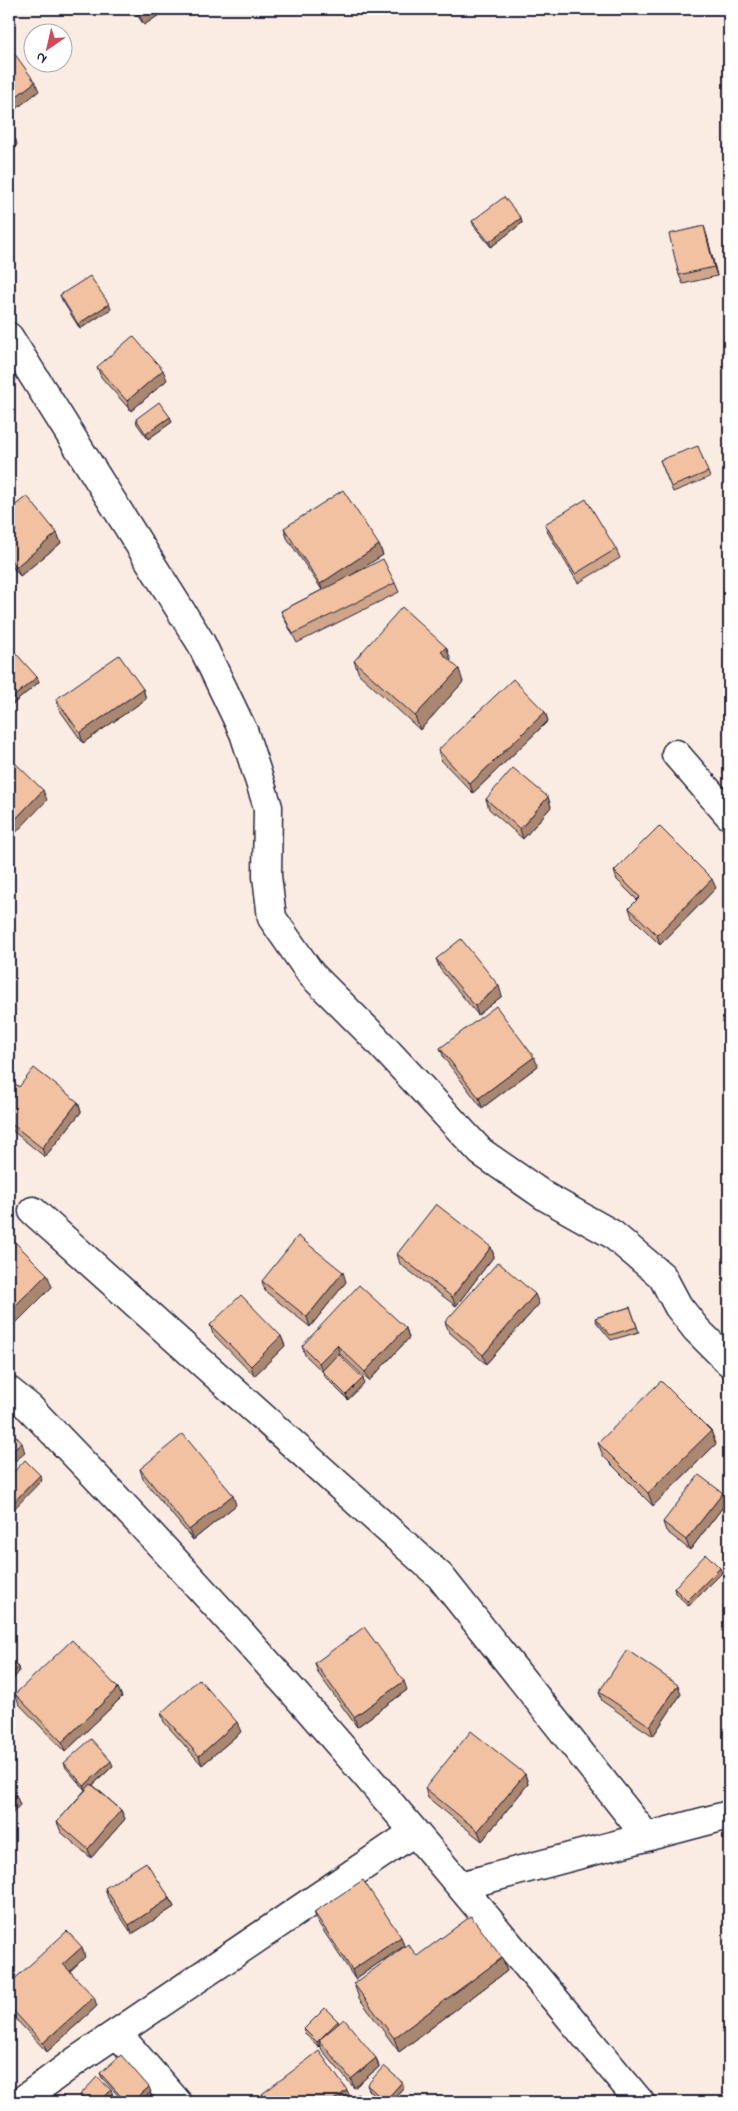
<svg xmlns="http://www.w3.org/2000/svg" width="738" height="2111" font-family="'Indie Flower',sans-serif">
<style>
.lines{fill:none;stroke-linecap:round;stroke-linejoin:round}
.minor-casing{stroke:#22223b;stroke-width:31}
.minor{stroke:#fff;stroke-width:28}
.wall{fill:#cfa68a;stroke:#22223b}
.shaded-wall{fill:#a98771;stroke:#22223b}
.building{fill:#f1c1a1;stroke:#22223b}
</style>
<rect width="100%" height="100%" fill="#fbece3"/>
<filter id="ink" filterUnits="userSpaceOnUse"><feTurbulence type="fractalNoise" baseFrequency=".02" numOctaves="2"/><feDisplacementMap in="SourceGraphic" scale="10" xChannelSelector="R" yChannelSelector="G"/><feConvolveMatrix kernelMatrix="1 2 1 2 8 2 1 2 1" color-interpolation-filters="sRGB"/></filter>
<g filter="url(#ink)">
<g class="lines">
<!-- minor casing -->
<g class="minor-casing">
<path id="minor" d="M9 337 201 643 244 733 268 807 267 876 272 918 311 974 374 1037 481 1152 546 1197 612 1234 662 1276 678 1306 696 1329 729 1362
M676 754 729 815
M33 1211 440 1576 647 1837
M9 1391 30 1408C75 1455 120 1501 164 1549 330 1727 485 1915 640 2102
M460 1886 729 1815
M117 2033 177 2102
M20 2102 77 2060 414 1832"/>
</g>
<!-- minor -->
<use href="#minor" class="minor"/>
</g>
<!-- wall -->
<path class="wall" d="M133 9H168L144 25Z
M521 218 522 223 491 247 474 226 472 221Z
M707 236 717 276 683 284 679 275Z
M60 295 111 309 80 329 62 300Z
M97 367 167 380 131 411 101 377Z
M170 417 172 422 148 439 137 424 136 419Z
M660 460 708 472 710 477 673 492Z
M9 510 57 533 61 543 20 576 9 563Z
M545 524 616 549 620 558 578 583 548 533Z
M284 528 379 545 383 555 352 574 395 583 399 592 297 643 285 620 281 611 322 590 287 538Z
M446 647 451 660 450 661 463 682 420 730 359 674 354 661Z
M9 652 37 677 39 682 13 704 9 699Z
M143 689 146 699 83 743 59 709 56 699Z
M545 712 548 721 473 793 441 760 438 750Z
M548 797 551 807 523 839 489 809 486 799Z
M614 871 716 888 660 945 632 917 629 908 637 900 617 880Z
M436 959 502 996 478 1015 440 969Z
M440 1048 538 1066 482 1108 444 1058Z
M9 1079 19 1087 78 1102 81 1112 45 1157 9 1128Z
M491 1247 494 1256 456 1306 400 1264 397 1254Z
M262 1281 346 1282 310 1327 265 1291Z
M539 1304 486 1364 449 1332 445 1322Z
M630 1307 639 1332 611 1340 597 1323 595 1318Z
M210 1325 281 1336 285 1346 254 1376 213 1334Z
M406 1328 409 1338 369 1381 340 1354 339 1355 364 1383 348 1400 324 1376 323 1372 305 1355 302 1346Z
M711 1431 716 1444 653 1506 603 1456 598 1443Z
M140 1469 236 1505 193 1540 143 1479Z
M726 1503 690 1550 666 1531 663 1522Z
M720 1568 722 1573 689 1606 675 1593 674 1588Z
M315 1663 407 1690 357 1727 318 1673Z
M118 1688 122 1697 65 1752 19 1704 15 1694Z
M599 1692 681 1694 653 1736 602 1701Z
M161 1713 241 1732 202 1765 164 1722Z
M64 1763 113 1766 93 1785 121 1810 125 1819 91 1858 61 1832 57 1822 85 1790 66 1768Z
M525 1774 528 1784 482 1841 428 1798 425 1788Z
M105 1888 170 1898 174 1907 132 1934 108 1898Z
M314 1912 401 1937 404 1946 355 1979 317 1921Z
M417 1956 502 1958 507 1971 399 2052 359 1998 354 1984Z
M85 1957 70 1971 97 2006 47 2052 9 2012V1984Z
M339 2023 376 2058 379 2067 354 2088 322 2050 320 2045 319 2047 305 2034 304 2029Z
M100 2073 151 2092 139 2102H124L102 2078Z
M367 2085 404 2087 390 2102H382L369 2090Z
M262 2094 351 2099 347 2102H265Z
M80 2095H113L106 2102H85L82 2100Z"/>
<!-- shaded-wall -->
<path class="shaded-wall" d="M150 9H168L144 25 140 16Z
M35 82 39 91 11 113 9 107V102Z
M16 140 17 145 9 152V145Z
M521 218 522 223 491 247 489 242Z
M704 226 707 236 717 276 714 267Z
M109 304 111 309 80 329 78 324Z
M163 370 167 380 131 411 127 401Z
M170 417 172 422 148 439 146 434Z
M57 533 61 543 20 576 16 567Z
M379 545 383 555 324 593 320 584Z
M446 647 451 660 446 666 441 652Z
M459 669 463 682 420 730 415 716Z
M37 677 39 682 13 704 11 699Z
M143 689 146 699 83 743 80 733Z
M545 712 548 721 473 793 470 784Z
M43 790 47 800 9 840V826Z
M548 797 551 807 523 839 520 829Z
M712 879 716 888 660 945 657 935Z
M499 986 502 996 478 1015 475 1006Z
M534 1057 538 1066 482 1108 479 1098Z
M78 1102 81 1112 45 1157 42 1148Z
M491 1247 494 1256 456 1306 452 1297Z
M343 1272 346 1282 310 1327 307 1317Z
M47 1274 52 1287 9 1330V1312Z
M535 1294 539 1304 486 1364 483 1355Z
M406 1328 409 1338 369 1381 365 1372Z
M281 1336 285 1346 254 1376 251 1366Z
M337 1345 340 1354 323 1372 319 1363Z
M363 1378 364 1383 348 1400 346 1395Z
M711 1431 716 1444 653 1506 648 1493Z
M22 1443 25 1453 9 1466V1454Z
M40 1475 42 1480 11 1512 9 1507Z
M723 1493 726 1503 690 1550 686 1540Z
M233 1495 236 1505 193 1540 189 1530Z
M720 1568 722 1573 689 1606 687 1601Z
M18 1667 19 1672 9 1684V1677Z
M404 1681 407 1690 357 1727 354 1717Z
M678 1685 681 1694 653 1736 650 1726Z
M118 1688 122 1697 65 1752 62 1742Z
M237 1722 241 1732 202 1765 199 1756Z
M111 1761 113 1766 86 1791 84 1786Z
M525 1774 528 1784 482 1841 478 1831Z
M16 1795 20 1805 9 1817V1804Z
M121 1810 125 1819 91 1858 88 1849Z
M170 1898 174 1907 132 1934 129 1925Z
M401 1937 404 1946 355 1979 352 1970Z
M82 1947 85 1957 67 1974 63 1964Z
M502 1958 507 1971 399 2052 394 2038Z
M94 1997 97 2006 47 2052 43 2043Z
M338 2021 340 2026 319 2040Z
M319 2040 320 2045 319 2047 317 2042Z
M376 2058 379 2067 354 2088 351 2079Z
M402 2082 404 2087 390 2102H385V2101Z
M149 2087 151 2092 139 2102H132Z
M111 2090 113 2095 106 2102H100Z
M347 2090 351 2099 347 2102H331Z"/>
<!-- building -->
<path class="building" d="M136 9H150L140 16Z
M9 46 35 82 9 102Z
M9 131 16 140 9 145Z
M504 197 521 218 489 242 472 221Z
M704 226 714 267 679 275 669 234Z
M90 276 109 304 78 324 60 295Z
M133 336 163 370 127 401 97 367Z
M159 402 170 417 146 434 136 419Z
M698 446 708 472 671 487 660 460Z
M343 490 379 545 320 584 284 528Z
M27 496 57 533 16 567 9 557V510Z
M586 499 616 549 575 574 545 524Z
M383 559 395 583 293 634 281 611Z
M402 607 446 647 441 652 459 669 415 716 354 661Z
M12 649 37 677 11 699 9 696V652Z
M119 655 143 689 80 733 56 699Z
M513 679 545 712 470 784 438 750Z
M9 757 43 790 9 826Z
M513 768 548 797 520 829 486 799Z
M659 826 712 879 657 935 629 908 640 897 614 871Z
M461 939 499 986 475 1006 436 959Z
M496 1006 534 1057 479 1098 440 1048Z
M34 1068 78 1102 42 1148 9 1122V1079L19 1087Z
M436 1204 491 1247 452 1297 397 1254Z
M9 1236 47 1274 9 1312Z
M298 1236 343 1272 307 1317 262 1281Z
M498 1262 535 1294 483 1355 445 1322Z
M359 1285 406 1328 365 1372 337 1345 319 1363 302 1346Z
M241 1295 281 1336 251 1366 210 1325Z
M630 1307 637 1327 610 1335 595 1318Z
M338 1354 363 1378 346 1395 322 1371Z
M661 1381 711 1431 648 1493 598 1443Z
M9 1428 22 1443 9 1454Z
M183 1434 233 1495 189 1530 140 1469Z
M25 1460 40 1475 9 1507V1477Z
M699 1475 723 1493 686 1540 663 1522Z
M706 1554 720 1568 687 1601 674 1588Z
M364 1627 404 1681 354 1717 315 1663Z
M72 1640 118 1688 62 1742 15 1694Z
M627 1650 678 1685 650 1726 599 1692Z
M9 1659 18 1667 9 1677Z
M199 1679 237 1722 199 1756 161 1713Z
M471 1731 525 1774 478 1831 425 1788Z
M91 1739 111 1761 84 1786 64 1763Z
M91 1784 121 1810 88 1849 57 1822Z
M9 1789 16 1795 9 1804Z
M146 1862 170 1898 129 1925 105 1888Z
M363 1880 401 1937 352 1970 314 1912Z
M471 1916 502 1958 394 2038 354 1984 408 1944 417 1956Z
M67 1931 82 1947 63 1964 94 1997 43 2043 9 2006V1984Z
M325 2008 338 2021 317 2042 304 2029Z
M344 2019 376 2058 351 2079 319 2040Z
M319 2051 347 2090 331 2102H268L262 2094Z
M121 2055 149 2087 132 2102H126L100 2073Z
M384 2066 402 2082 385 2101 367 2085Z
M97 2077 111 2090 100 2102H89L80 2095Z
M358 2094 365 2102H348Z"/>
</g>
<!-- margin -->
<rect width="738" height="2111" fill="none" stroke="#fff" stroke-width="30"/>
<rect x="15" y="15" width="708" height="2081" fill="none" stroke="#22223b" stroke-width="2" filter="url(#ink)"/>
<!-- north arrow -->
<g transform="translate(48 48) rotate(214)"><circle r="24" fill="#ffffff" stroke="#a7a7b1"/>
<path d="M0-4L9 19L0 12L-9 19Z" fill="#d1495b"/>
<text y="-8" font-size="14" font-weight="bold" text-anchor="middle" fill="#22223b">N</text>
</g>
</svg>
